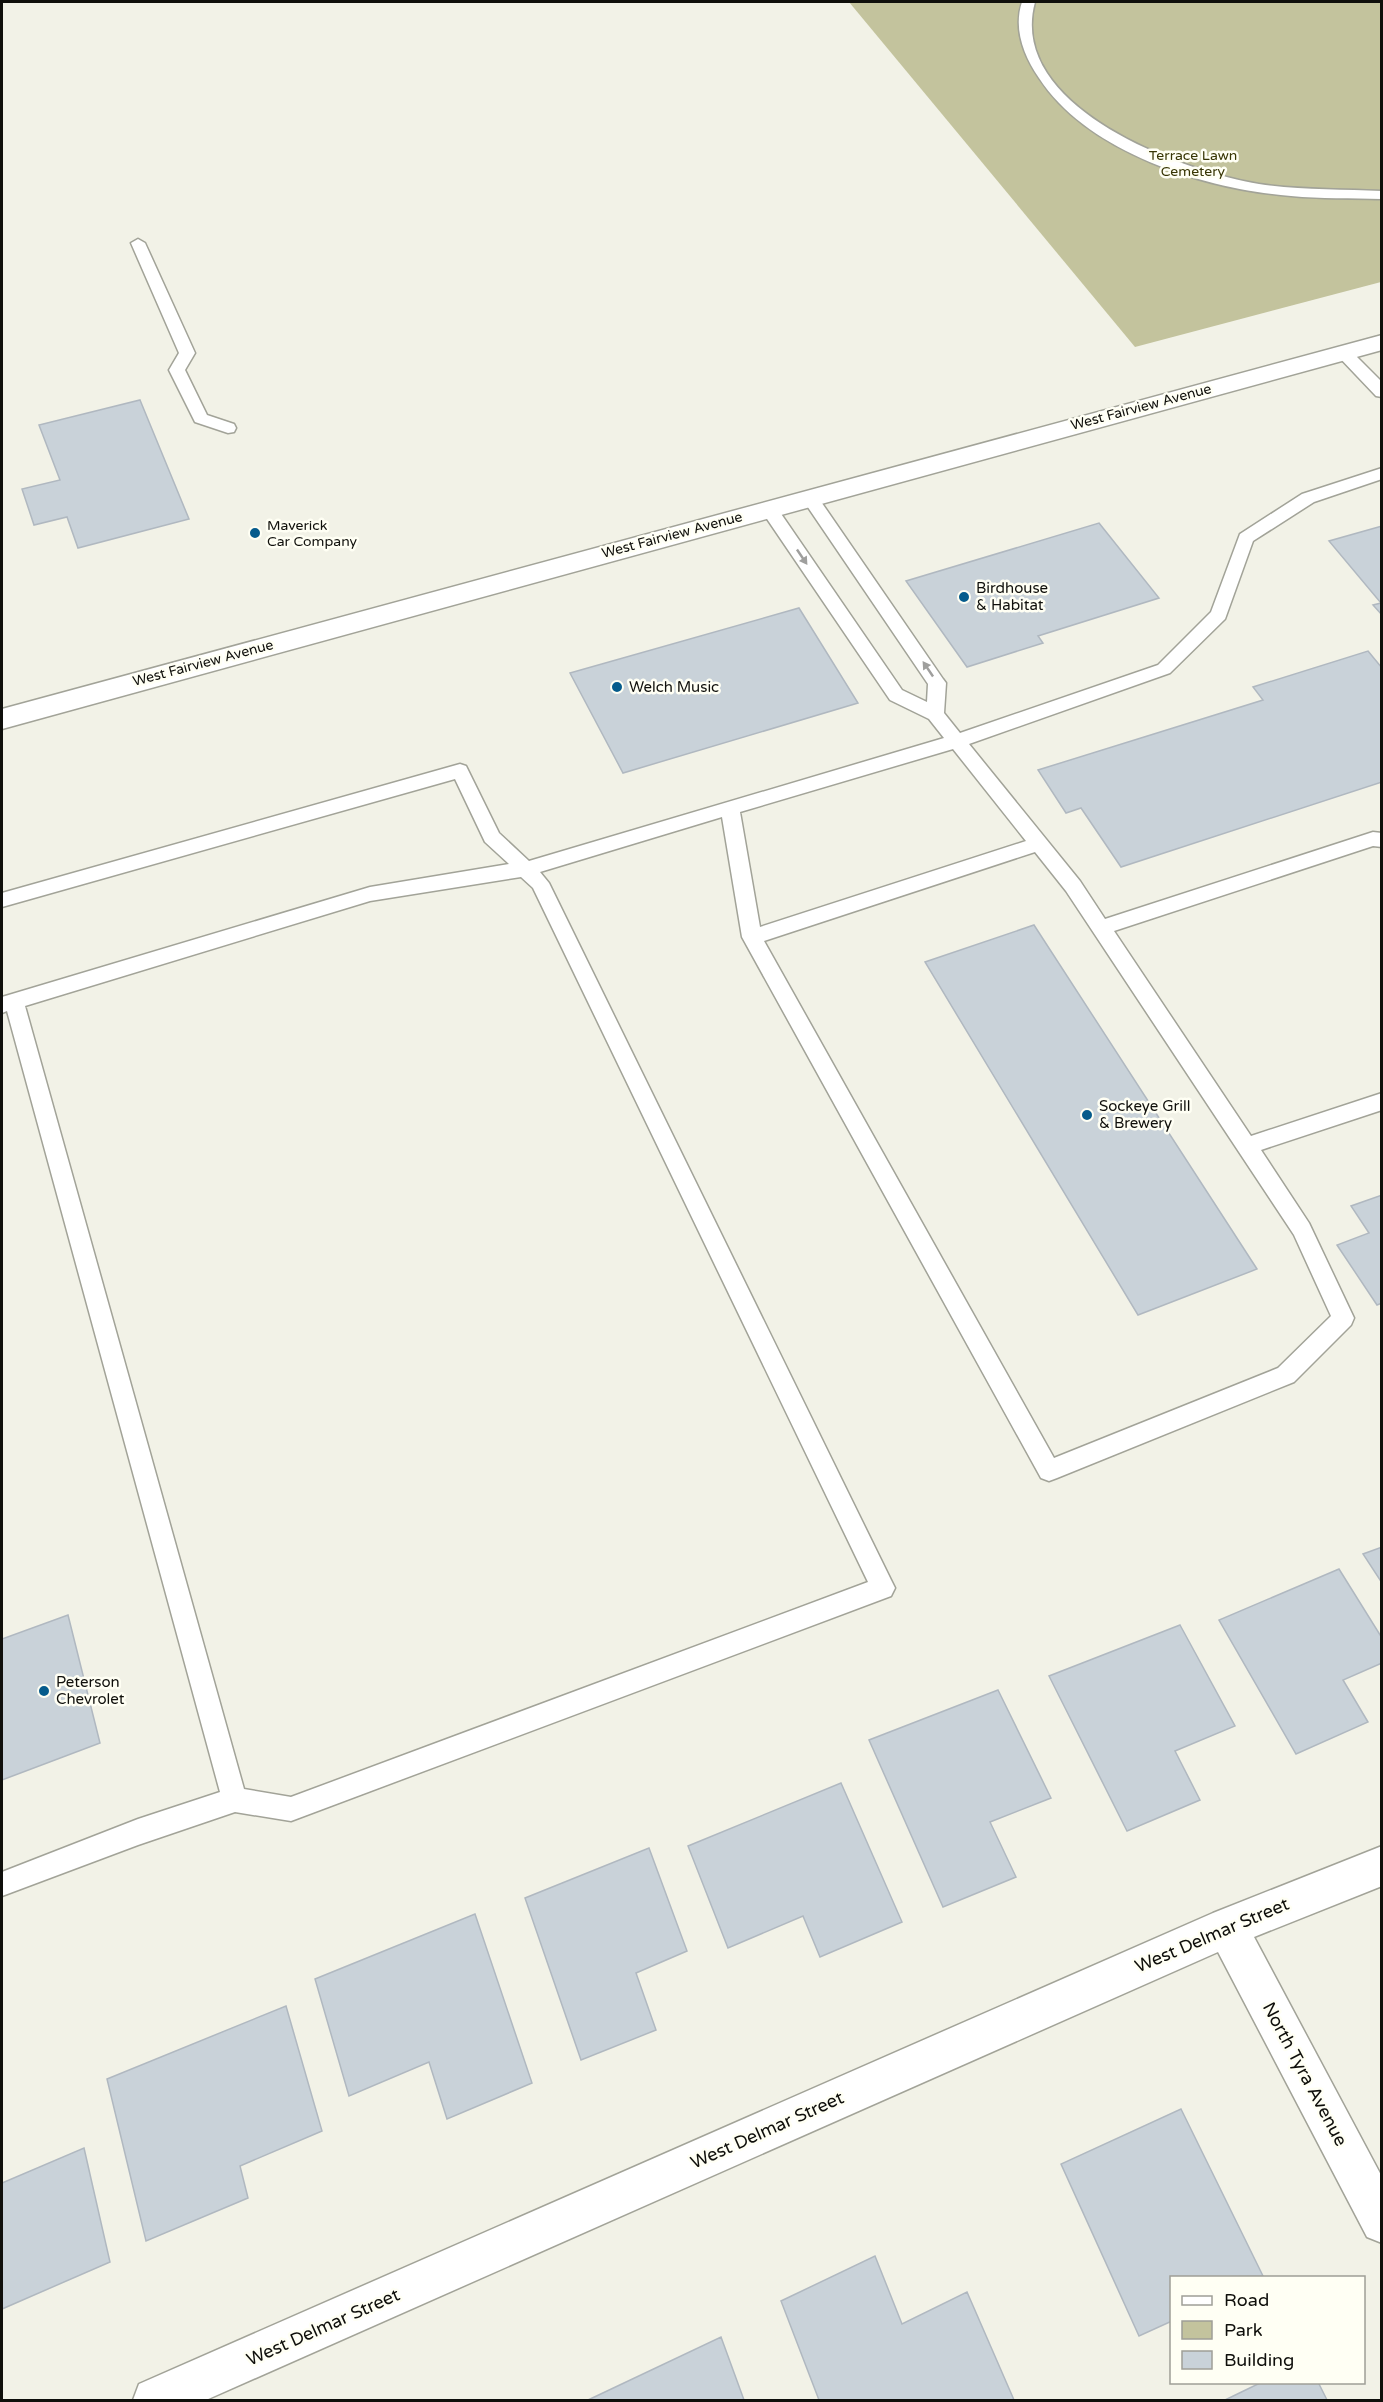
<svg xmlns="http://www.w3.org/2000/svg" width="1383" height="2402" font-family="'Varela Round',sans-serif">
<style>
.green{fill:#c3c39d}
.building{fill:#c9d2d9;stroke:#b0b8c0;stroke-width:1.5}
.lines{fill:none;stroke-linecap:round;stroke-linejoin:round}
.lane-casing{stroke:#a2a398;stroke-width:3}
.street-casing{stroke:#a2a398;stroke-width:3}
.primary-casing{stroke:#a2a398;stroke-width:3}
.lane{fill:#fff;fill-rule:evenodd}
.street{fill:#fff;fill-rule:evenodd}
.primary{fill:#fff;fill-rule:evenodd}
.oneway{fill:#9f9f9d}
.poi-dot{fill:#055b8c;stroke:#fffff4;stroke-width:2}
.labels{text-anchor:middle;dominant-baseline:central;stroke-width:5;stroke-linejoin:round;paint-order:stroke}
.far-park-label{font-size:14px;fill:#373504;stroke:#fffff4}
.far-street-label{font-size:14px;fill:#0f0f0b;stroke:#fffff4}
.far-poi-label{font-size:14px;fill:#0f0f0b;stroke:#fffff4;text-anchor:start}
.poi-label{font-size:15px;fill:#0f0f0b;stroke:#fffff4;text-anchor:start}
.near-street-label{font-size:18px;fill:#0f0f0b;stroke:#fffff4}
</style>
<rect width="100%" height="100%" fill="#f2f2e7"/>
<!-- green -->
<path class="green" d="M849 2H1381V282L1135 347Z"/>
<!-- building -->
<path class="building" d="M140 400 189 519 78 548 67 517 34 525 22 489 60 480 39 425Z
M1099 523 1159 598 1038 636 1043 643 967 667 906 581Z
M1382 526V615L1373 605 1381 603 1329 541Z
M799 608 858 703 623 773 570 673Z
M1368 651 1382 668V782L1121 867 1081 808 1066 813 1038 770 1263 700 1253 687Z
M1034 925 1257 1269 1138 1315 925 962Z
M1382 1195V1303L1377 1305 1337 1245 1369 1233 1351 1206Z
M1382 1547V1583L1363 1554Z
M1339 1569 1382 1638V1663L1343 1680 1368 1722 1296 1754 1219 1620Z
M68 1615 100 1743 2 1780V1639Z
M1180 1625 1235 1726 1175 1751 1200 1800 1127 1831 1049 1676Z
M998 1690 1051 1798 990 1822 1016 1877 943 1907 869 1740Z
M841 1783 902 1922 820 1957 803 1916 728 1948 688 1846Z
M649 1848 687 1951 636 1973 656 2030 581 2060 525 1898Z
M475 1914 532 2083 447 2119 429 2062 349 2096 315 1979Z
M286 2006 322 2131 240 2166 248 2198 146 2241 107 2079Z
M1181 2109 1263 2276 1172 2278V2321L1139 2336 1061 2164Z
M84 2148 110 2262 2 2309V2183Z
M875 2256 902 2324 967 2292 1014 2400H819L781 2301Z
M721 2337 744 2400H588Z
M1262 2382H1318L1327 2400H1225Z"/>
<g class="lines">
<!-- lane casing -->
<g class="lane-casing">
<path id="lane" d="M1022 2H1035C1006 107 1182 171 1259 184 1299 190 1341 189 1382 191V199C1351 198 1321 199 1291 196 1205 189 1088 153 1039 78 1024 56 1013 29 1022 2Z
M138 239 145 243 195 353 185 370 207 415 234 424 236 428 234 432 228 433 195 422 169 370 179 353 131 243Z
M1343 347 1349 349 1382 382V397L1376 396 1337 355 1335 352 1337 349Z
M1382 468V479L1314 502 1253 541 1225 619 1170 673 969 744 1080 881 1105 919 1373 832 1382 833V847L1373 846 1114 931 1251 1136 1382 1093V1110L1261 1150 1309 1223 1354 1318 1351 1325 1294 1382 1057 1478 1049 1481 1041 1478 742 937 722 817 540 872 549 883 891 1580 895 1588 891 1596 291 1821 235 1812 138 1845 2 1896V1872L138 1819 220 1792 7 1011 2 1013V997L370 887 509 864 485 842 455 779 2 907V893L460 764 466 766 499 833 529 861 944 738 929 719 890 700 763 513 761 509 763 505H775L902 690 927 702 928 684 801 497 809 492 815 493 943 679 946 683 944 713 960 733 1158 665 1211 612 1240 534 1302 494ZM953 749 1026 841 760 927 740 812ZM1035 852 1066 891 1294 1235 1331 1316 1278 1368 1054 1458 764 941ZM521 877 533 888 868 1582 291 1797 244 1789 25 1006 370 901Z"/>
</g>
<!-- street casing -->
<g class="street-casing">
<path id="street" d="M1382 1846V1886L1254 1937 1382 2177V2243L1367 2237 1218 1952 206 2400H133L139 2384 1213 1913Z"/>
</g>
<!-- primary casing -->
<g class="primary-casing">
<path id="primary" d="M1382 335V350L2 729V709Z"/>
</g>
<!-- lane -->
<use href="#lane" class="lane"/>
<!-- street -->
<use href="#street" class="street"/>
<!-- primary -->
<use href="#primary" class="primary"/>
</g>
<!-- one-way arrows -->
<defs><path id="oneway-solid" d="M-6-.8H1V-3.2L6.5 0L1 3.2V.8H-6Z" transform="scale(1.5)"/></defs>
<g class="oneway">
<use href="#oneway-solid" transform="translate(802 557) rotate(56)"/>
<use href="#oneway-solid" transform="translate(928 669) rotate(-124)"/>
</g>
<!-- markers -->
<g class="poi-dot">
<circle cx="255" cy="533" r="6"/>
<circle cx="964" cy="597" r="6"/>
<circle cx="617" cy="687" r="6"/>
<circle cx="1087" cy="1115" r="6"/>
<circle cx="44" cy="1691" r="6"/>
</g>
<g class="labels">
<!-- far-park labels -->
<g class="far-park-label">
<text x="1193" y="155">Terrace Lawn<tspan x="1193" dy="16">Cemetery</tspan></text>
</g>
<!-- far-street labels -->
<g class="far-street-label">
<text transform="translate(1141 407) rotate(-15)">West Fairview Avenue</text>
<text transform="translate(672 535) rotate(-15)">West Fairview Avenue</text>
<text transform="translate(203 663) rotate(-15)">West Fairview Avenue</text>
</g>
<!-- far-poi labels -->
<g class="far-poi-label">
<text x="267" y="525">Maverick<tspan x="267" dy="16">Car Company</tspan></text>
</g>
<!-- poi labels -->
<g class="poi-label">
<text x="976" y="588">Birdhouse<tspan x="976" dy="17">&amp; Habitat</tspan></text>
<text x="629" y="687">Welch Music</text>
<text x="1099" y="1106">Sockeye Grill<tspan x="1099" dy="17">&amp; Brewery</tspan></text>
<text x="56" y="1682">Peterson<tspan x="56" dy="17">Chevrolet</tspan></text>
</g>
<!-- near-street labels -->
<g class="near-street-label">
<text transform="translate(1212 1935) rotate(-23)">West Delmar Street</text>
<text transform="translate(1305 2074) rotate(62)">North Tyra Avenue</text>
<text transform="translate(767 2130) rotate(-24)">West Delmar Street</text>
<text transform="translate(323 2327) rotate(-24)">West Delmar Street</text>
</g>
</g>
<!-- border -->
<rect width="1383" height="2402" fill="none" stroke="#0f0f0b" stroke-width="6"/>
<!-- legend -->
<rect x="1170" y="2276" width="195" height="108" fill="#fffff4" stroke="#9f9f97" stroke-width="1.5"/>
<rect x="1182" y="2296" width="30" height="9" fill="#ffffff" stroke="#9f9f97" stroke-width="1.5"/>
<text x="1224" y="2306" font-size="18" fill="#0f0f0b">Road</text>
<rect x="1182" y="2321" width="30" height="18" fill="#c3c39d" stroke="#9f9f97" stroke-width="1.5"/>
<text x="1224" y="2336" font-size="18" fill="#0f0f0b">Park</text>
<rect x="1182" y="2351" width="30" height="18" fill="#c9d2d9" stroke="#9f9f97" stroke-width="1.5"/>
<text x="1224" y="2366" font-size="18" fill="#0f0f0b">Building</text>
</svg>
